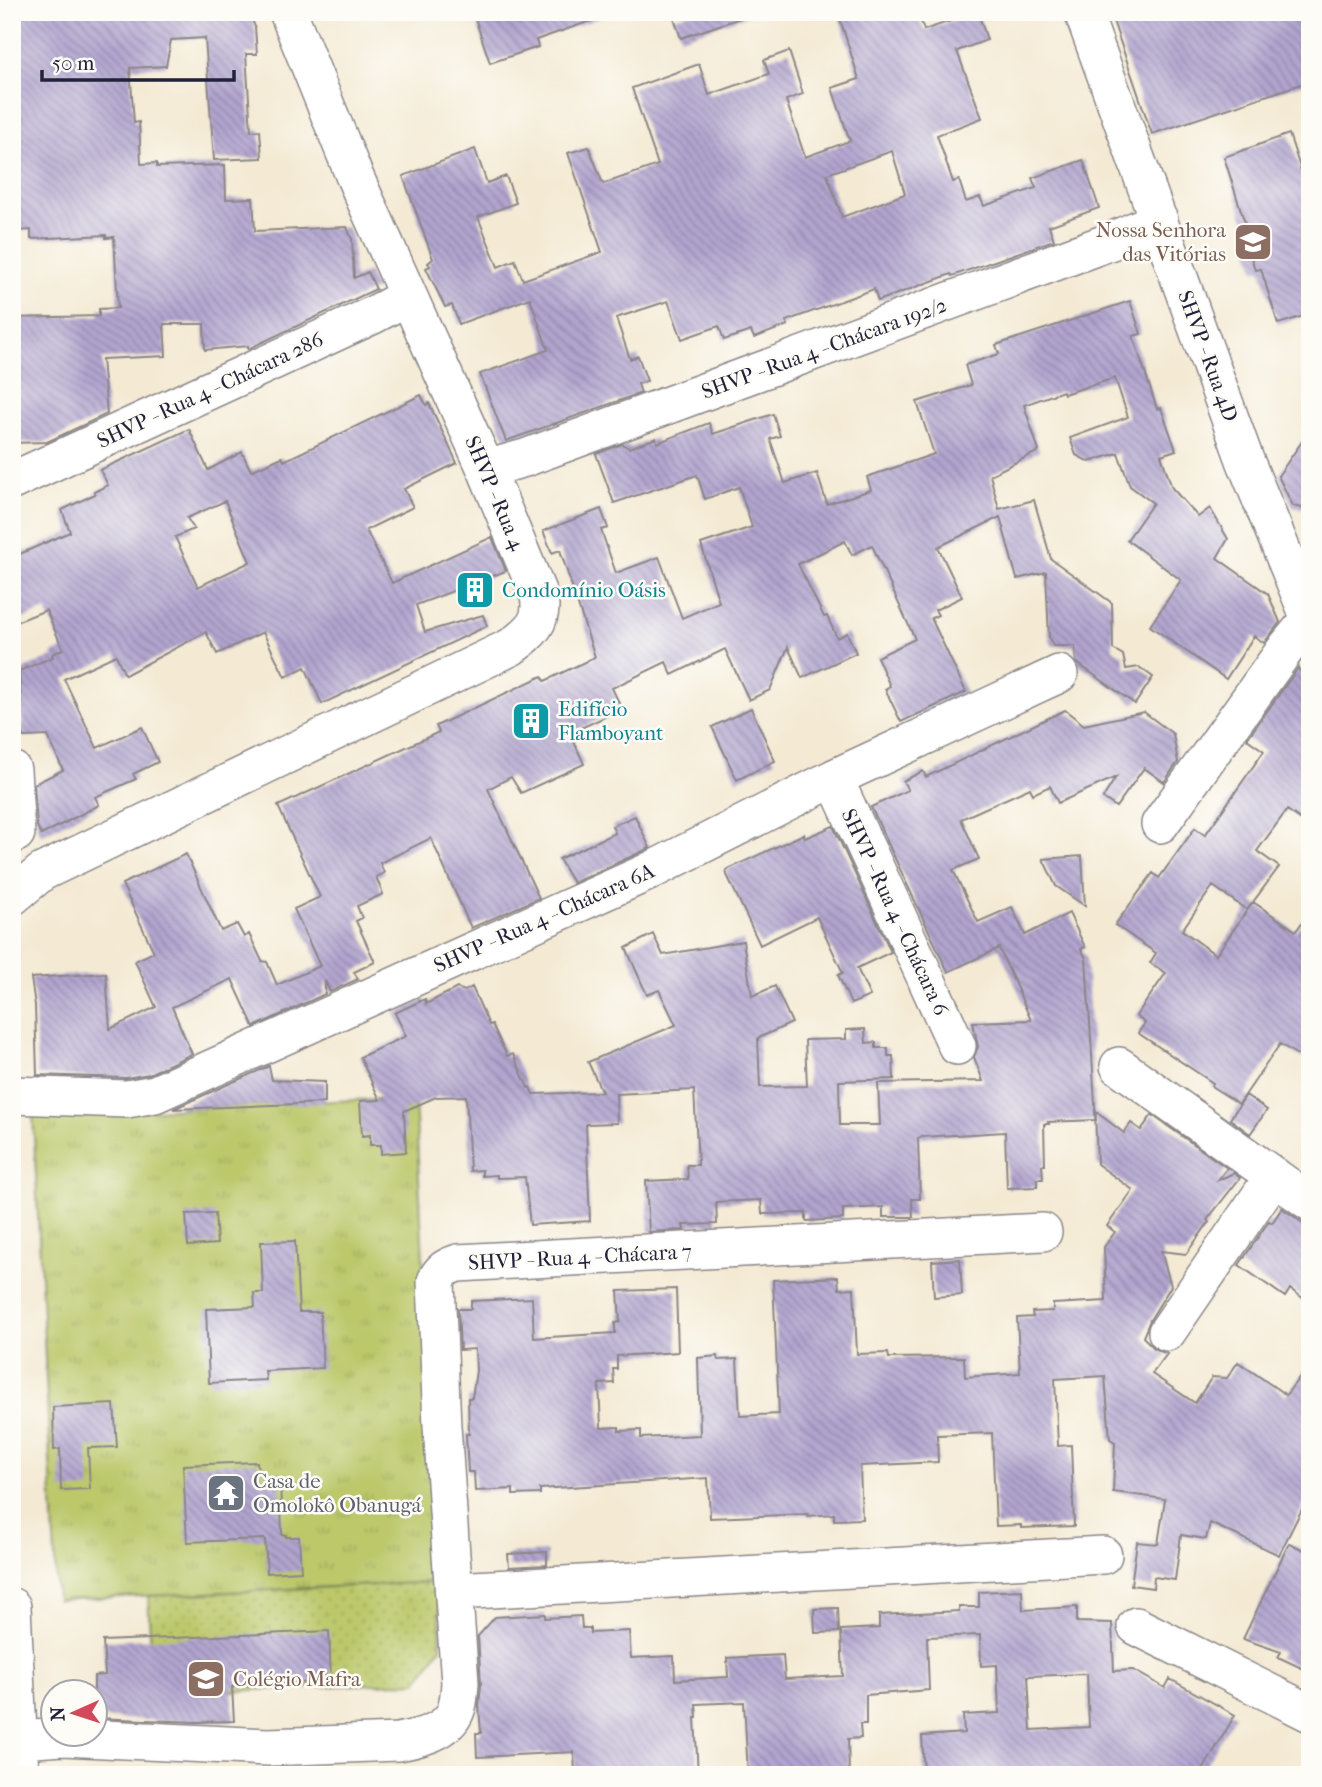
<svg xmlns="http://www.w3.org/2000/svg" width="1322" height="1787" font-family="'IM FELL French Canon',serif">
<style>
.grass{fill:url(#grass-tufts);stroke:#6f7552;stroke-width:2}
.park{fill:url(#park-dots);stroke:#6f7552;stroke-width:2}
.building{fill:url(#building-back-hatch);fill-rule:evenodd}
.lines{fill:none;stroke-linecap:round;stroke-linejoin:round}
.minor-casing{stroke:#8b8688;stroke-width:40}
.minor{stroke:#fff;stroke-width:37}
.labels{text-anchor:middle;dominant-baseline:central;stroke-width:5;stroke-linejoin:round;paint-order:stroke}
.education-label{font-size:21px;fill:#785e54;stroke:#fdfcf7;text-anchor:end}
.street-label{font-size:21px;fill:#22223b;stroke:#fdfcf7}
.culture-label{font-size:21px;fill:#0d838f;stroke:#fdfcf7;text-anchor:start}
.worship-label{font-size:21px;fill:#5b616d;stroke:#fdfcf7;text-anchor:start}
</style>
<defs>
<pattern id="grass-tufts" width="24" height="20" patternUnits="userSpaceOnUse" patternTransform="scale(1.75)"><rect width="24" height="20" fill="#bcc86a"/><path d="M3 7l-1-3M5 7V3M7 7l1-3M15 17l-1-3M17 17v-4M19 17l1-3" fill="none" stroke="#a1ac5d"/></pattern>
<pattern id="park-dots" width="8" height="8" patternUnits="userSpaceOnUse" patternTransform="scale(1.75)"><rect width="8" height="8" fill="#bcc86a"/><path d="M2 2h.1M6 6h.1" fill="none" stroke="#a1ac5d" stroke-width="1.8" stroke-linecap="round"/></pattern>
<pattern id="building-back-hatch" width="6" height="6" patternUnits="userSpaceOnUse" patternTransform="scale(1.75)"><rect width="6" height="6" fill="#b1a5cf"/><path d="M-1 5l2 2M0 0l6 6M5-1l2 2" fill="none" stroke="#9086a9"/></pattern>
</defs>
<rect width="100%" height="100%" fill="#fdfcf7"/>
<filter id="ink" filterUnits="userSpaceOnUse"><feTurbulence type="fractalNoise" baseFrequency=".0143" numOctaves="2"/><feDisplacementMap in="SourceGraphic" scale="14" xChannelSelector="R" yChannelSelector="G"/><feConvolveMatrix kernelMatrix="1 2 1 2 8 2 1 2 1" color-interpolation-filters="sRGB"/></filter>
<filter id="wash" filterUnits="userSpaceOnUse"><feTurbulence type="fractalNoise" baseFrequency=".00686" numOctaves="4" result="noise"/><feDisplacementMap in="SourceGraphic" scale="28" xChannelSelector="R" yChannelSelector="G"/><feGaussianBlur stdDeviation="1.57" result="paint"/><feColorMatrix in="noise" values="0 0 0 0 0 0 0 0 0 0 0 0 0 0 0 0 0 1.4 0 .05"/><feComposite in="paint" operator="in"/></filter>
<g filter="url(#wash)">
<rect width="100%" height="100%" fill="#f4ead4"/>
<!-- grass -->
<path class="grass" d="M415 1097 439 1582 57 1600 33 1116Z"/>
<!-- park -->
<path class="park" d="M439 1582 441 1647 417 1682 153 1695 148 1596Z"/>
<g id="blocks">
<!-- building -->
<path class="building" d="M12 12H249L255 27 257 54H246L251 131 260 130 262 158 214 160 205 38 171 40 166 66 130 68 134 123 139 122 141 164 157 163V167L225 165 226 199 253 198 255 231 347 227 352 239 354 278 368 272 376 289 248 349V346L205 350 204 324H164L166 356 102 359 107 414 47 442 12 443V318L99 316V309L118 308 114 237 106 238V235L31 239V230L15 231 12 186Z
M473 12H605V16L536 40 538 47 490 63Z
M692 12H745L746 16 681 38 674 18Z
M857 12H918L924 30 978 12 987 40 957 51 982 118 937 135 953 182 959 180 966 202 980 197 984 206 1036 188 1032 178 1083 160 1099 208 1049 226 1054 240 952 276 951 274 878 301 874 289 786 321 788 325 754 338 751 331 724 340 719 326 682 339 668 301 616 318 630 359 638 356 647 381 638 384 641 393 506 441 480 374 548 350 530 298 459 324 452 305 445 307 426 268 430 266 428 263 433 259 403 176 475 149 487 183 506 176 516 203 478 217 498 267 515 260 523 280 602 252 568 153 589 147 603 184 658 165 632 88 699 64 709 95 769 74 764 60 789 51 803 94 786 100 805 157 850 141 832 88 859 79 840 19ZM892 151 905 194 842 217 827 174Z
M1110 12H1310V81L1152 134Z
M1289 134 1310 198V314L1278 324 1261 269 1255 270 1246 240 1250 239 1224 157Z
M1130 301 1141 334 1133 336 1157 409 1161 408 1176 450 1161 455 1172 488 1198 517 1210 508 1228 539 1217 558 1268 594 1280 622 1264 643 1254 636 1226 679 1150 626 1181 580 1127 540 1153 503 1130 486 1118 453 1089 462 1076 455 1070 438 1128 417 1115 378 1064 394 1063 391 1024 405 1039 451 990 475 999 509 1034 500 1051 559 1112 603 1113 649 1123 655 1126 669 1139 667 1153 677 1135 704 1076 662 1075 646H1053L1049 638 1046 572 1017 579 1000 517 938 547 962 597 935 610 938 615 931 618 966 692 901 722 885 689 890 686 877 657 915 639 872 545 852 555 845 541 798 564 824 617 827 616 837 638 847 633 856 653 802 678 788 647 770 690 749 700 725 649 672 675 666 662 612 688 622 709 570 733 584 764 521 793 511 777 488 789 539 898 471 928 431 838 380 863 384 873 376 877 383 894 357 906 362 918 356 921 375 962 354 972 358 979 330 992 325 981V994L254 1027 232 979 172 1007 192 1054 149 1074 126 1078 37 1075 35 1005 31 978 106 973 110 1029 156 1007 135 961 154 952 122 884 186 854 221 931 237 924 244 937 249 934 262 961 267 962 277 985 320 966 294 909 320 897 278 806 439 732 436 726 542 676 545 681 595 657 560 550 552 553 543 531 601 509 608 528 601 530 616 573 659 557 682 618 719 602 701 544 752 527 739 487 705 499 697 475 614 503 596 454 622 444 629 448 656 438 657 443 709 423 713 434 773 414 780 436 770 439 785 483 817 473 827 504 871 490 867 477 934 454 917 402 971 385 965 365 999 354 996 345Z
M421 395 426 405 429 403 457 463 404 489 413 507 366 530 392 583 492 537 506 571 416 605 425 632 483 615 487 626 322 704 305 667 285 677 263 632 217 654 206 632 125 675 116 655 64 679 97 748 142 727 158 762 133 774 136 779 95 797 99 805 41 835 37 826 34 784 63 770 48 736 23 737 19 671 53 657 52 654 63 649 46 610 16 622 13 557 70 532 62 510 95 494 94 492 108 485 100 470 189 429 208 470 242 452 251 471 282 457 284 461ZM225 501 250 562 198 587 175 537 194 529 187 518Z
M1310 430V510L1293 506 1278 476Z
M1298 668 1310 686V826L1287 810 1257 851 1279 867 1247 910 1213 886 1182 930 1216 955 1253 902 1296 931 1310 911V1063L1280 1044 1239 1104 1211 1086 1213 1083 1138 1033 1145 1023 1136 1016 1166 973 1150 963 1156 953 1115 925 1153 873 1159 878 1195 828 1205 835 1264 751 1247 739Z
M751 708 775 761 737 780 712 727Z
M1065 710 1084 725 1144 712 1173 734 1178 762 1164 782 1144 768 1116 807 1103 798 1116 777 1058 803 1050 786 1033 794 1030 788 961 819 979 859 953 870 978 922 1012 907 1025 935 1069 913 1085 947 1081 949 1086 958 1096 1120 1048 1122 1049 1124H1044L1045 1165H1042L1043 1179H1037V1187L1007 1188 1005 1132 921 1137 918 1138 920 1199H912L913 1217H883V1207L843 1209V1219L806 1221V1213L762 1214 761 1200 716 1202 717 1224 683 1225 684 1230 649 1232 646 1181 688 1179 687 1165H698L694 1090 616 1094 617 1123 586 1124 590 1221 530 1225 525 1177 497 1178V1175L482 1176V1170L470 1171 466 1096 436 1097 404 1111 406 1152 381 1154V1145H370V1135L362 1136 360 1101 380 1100 360 1057 406 1036 395 1013 425 999 426 1004 457 988 465 991 472 987 489 1025 492 1024 507 1056 513 1054 528 1088 530 1087 533 1094 602 1092 588 1062 676 1025 659 990 647 995 626 948 653 934 663 955 743 941 752 996 775 986 792 1023 758 1038 760 1087 807 1086 805 1040 846 1039V1030L865 1029 866 1043 876 1042V1048H888V1056H893L894 1079 839 1081 840 1125H880L878 1083 983 1081 974 1057 978 1047 973 1022 1031 1020 999 948 948 972 871 807 908 790 903 781 923 771 926 777Z
M635 816 650 848 573 883 559 859 615 833 612 826Z
M833 826 891 952 857 968 870 996 851 1004 838 975 843 973 817 917 760 945 727 875 726 870 804 834 805 838Z
M1082 856 1085 906 1056 886 1043 859Z
M269 1066 272 1080 325 1082V1103L173 1109Z
M1246 1095 1267 1110 1250 1134 1230 1119Z
M1095 1111 1124 1133 1131 1123 1141 1130 1152 1115 1227 1168 1218 1180 1234 1173 1240 1178 1207 1220 1209 1222 1186 1254 1161 1251 1171 1286 1150 1320 1143 1337 1155 1349 1167 1354 1152 1374 1195 1403 1212 1377 1227 1378 1238 1362 1286 1395 1310 1363V1493L1279 1555 1210 1523 1206 1539 1181 1535 1175 1580 1154 1577 1153 1588 1131 1585 1137 1542 1158 1544 1165 1499 1113 1492 1115 1442 1110 1439 1105 1376 1055 1379 1058 1446 1071 1445 1074 1526 1021 1528V1525L996 1526 992 1433 937 1435 938 1462 860 1466 862 1519 834 1520V1514L808 1516V1514L710 1518 708 1478 540 1489V1494L513 1495V1489L475 1491 474 1472H468L466 1434H469L468 1398H472L476 1371 475 1349 460 1350 458 1309H471V1301L532 1298 534 1338 615 1333V1323L620 1322 618 1291 676 1289 678 1352 617 1356V1369H613L614 1383 599 1384 601 1428 619 1427V1431L641 1430V1438L700 1435 698 1358 717 1356 718 1360 737 1359 740 1416 779 1414 773 1280 838 1277 839 1289 854 1288 857 1354 888 1353 889 1358 964 1357 965 1377 1020 1373 1017 1318 1033 1317 1032 1312 1053 1311V1304L1106 1301 1104 1247 1115 1232 1107 1226 1133 1190 1097 1164Z
M1282 1208 1310 1228V1303L1290 1289 1285 1297 1239 1265 1269 1221 1272 1223Z
M215 1213 217 1244 188 1246 186 1214Z
M295 1241 299 1312H320L323 1368 265 1371 266 1380 209 1383 206 1309 255 1307 254 1293H263L261 1242Z
M960 1259 962 1295 934 1297 932 1261Z
M114 1404 117 1447 88 1448 90 1489 61 1490 60 1449 54 1450 53 1407Z
M257 1462 258 1471H261L262 1479 280 1478 282 1535H286V1537H299L301 1571 267 1573 265 1539 187 1542 183 1465Z
M1289 1543 1310 1553V1672L1278 1657 1281 1652 1243 1639Z
M547 1552V1565L509 1567 508 1554Z
M1022 1590 1023 1610 1077 1607V1622L1112 1623 1114 1671 1133 1670 1165 1688 1170 1679 1235 1715 1200 1775H924L922 1736 964 1733 963 1715 999 1713 997 1665 981 1666 980 1635 927 1637 929 1690 866 1695V1724H860L861 1738 848 1739 849 1775H748L744 1702 696 1704 697 1718H695L698 1775H575L574 1752 477 1757 476 1733H481L479 1705 481 1685 478 1636 495 1617 545 1614V1618L581 1616 582 1628H590V1633L629 1631 631 1658 674 1656 675 1680 728 1677 727 1658 783 1655 785 1679 843 1676 841 1630 879 1628V1615L959 1611V1607H979V1592ZM1087 1674 1089 1727 1031 1730 1028 1676Z
M838 1608 839 1632 815 1633 814 1609Z
M329 1631 331 1681 232 1687 234 1721 196 1722 94 1718V1676L105 1675 103 1641Z"/>
</g>
</g>
<g filter="url(#ink)">
<use href="#blocks" fill-opacity="0" stroke="#8b8688" stroke-width="2"/>
<g class="lines">
<!-- minor casing -->
<g class="minor-casing">
<path id="minor" d="M1083 12 1245 460 1310 619 1287 647 1160 824
M486 469 525 458 1109 242 1159 220
M12 481 373 315 407 297
M12 770 16 833
M834 778 957 1046
M12 897 42 872 511 647C531 632 544 622 539 596L486 469 354 175 288 12
M1119 1066 1310 1202
M12 1095 127 1099 155 1094 648 872 834 778 1059 674
M1167 1332 1274 1176
M455 1591 1103 1555
M12 1607 20 1775
M1136 1626 1310 1713
M19 1740 63 1737 268 1747 398 1742C415 1739 443 1733 453 1716 459 1707 459 1694 460 1683L442 1426 436 1281C441 1270 446 1267 458 1263L1043 1232"/>
</g>
<!-- minor -->
<use href="#minor" class="minor"/>
</g>
</g>
<!-- icons -->
<defs>
<g id="school-square" transform="scale(2.0125)"><rect x="-9" y="-9" width="18" height="18" rx="4" fill="#8d6e63" stroke="#fdfcf7"/><path d="M0-5L7-2L0 1L-7-2ZM-4 1L0 2.5L4 1V4Q0 6-4 4Z" fill="#fff"/></g>
<g id="building-square" transform="scale(2.0125)"><rect x="-9" y="-9" width="18" height="18" rx="4" fill="#0f9aa8" stroke="#fdfcf7"/><path d="M-4-6H4V6H1V3H-1V6H-4ZM-2.5-4.3h1.7v1.8h-1.7ZM.8-4.3h1.7v1.8H.8ZM-2.5-1h1.7V.8h-1.7ZM.8-1h1.7V.8H.8Z" fill="#fff"/></g>
<g id="temple-square" transform="scale(2.0125)"><rect x="-9" y="-9" width="18" height="18" rx="4" fill="#6b7280" stroke="#fdfcf7"/><path d="M0-6L5-2H3V0L6.5 2.5H4V6H1.5V3h-3V6H-4V2.5H-6.5L-3 0V-2H-5Z" fill="#fff"/></g>
</defs>
<g fill-rule="evenodd">
<use href="#school-square" x="1253" y="242"/>
<use href="#building-square" x="475" y="590"/>
<use href="#building-square" x="531" y="721"/>
<use href="#temple-square" x="226" y="1493"/>
<use href="#school-square" x="206" y="1679"/>
</g>
<g class="labels">
<!-- education labels -->
<g class="education-label">
<text x="1226" y="230">Nossa Senhora<tspan x="1226" dy="24">das Vitórias</tspan></text>
<text x="233" y="1679" text-anchor="start">Colégio Mafra</text>
</g>
<!-- street labels -->
<g class="street-label">
<text transform="translate(824 348) rotate(-20)">SHVP - Rua 4 - Chácara 192/2</text>
<text transform="translate(1208 356) rotate(70)">SHVP - Rua 4D</text>
<text transform="translate(210 390) rotate(-25)">SHVP - Rua 4 - Chácara 286</text>
<text transform="translate(495 493) rotate(67)">SHVP - Rua 4</text>
<text transform="translate(895 912) rotate(65)">SHVP - Rua 4 - Chácara 6</text>
<text transform="translate(544 918) rotate(-24)">SHVP - Rua 4 - Chácara 6A</text>
<text transform="translate(580 1257) rotate(-3)">SHVP - Rua 4 - Chácara 7</text>
</g>
<!-- culture labels -->
<g class="culture-label">
<text x="502" y="590">Condomínio Oásis</text>
<text x="558" y="709">Edifício<tspan x="558" dy="24">Flamboyant</tspan></text>
</g>
<!-- worship labels -->
<g class="worship-label">
<text x="253" y="1481">Casa de<tspan x="253" dy="24">Omolokô Obanugá</tspan></text>
</g>
</g>
<!-- margin -->
<rect width="1322" height="1787" fill="none" stroke="#fdfcf7" stroke-width="42"/>
<!-- north arrow -->
<g transform="translate(74 1713) rotate(267)"><circle r="33" fill="#fdfcf7" stroke="#a5a5ac" stroke-width="2"/>
<path d="M0-5L12 26L0 18L-12 26Z" fill="#d1495b"/>
<text y="-10" font-size="19" font-weight="bold" text-anchor="middle" fill="#22223b">N</text>
</g>
<!-- scale -->
<path d="M42 70v10h192v-10" fill="none" stroke="#22223b" stroke-width="3.5"/>
<text x="52" y="70" font-size="21" fill="#22223b" stroke="#fdfcf7" stroke-width="5" paint-order="stroke">50 m</text>
</svg>
